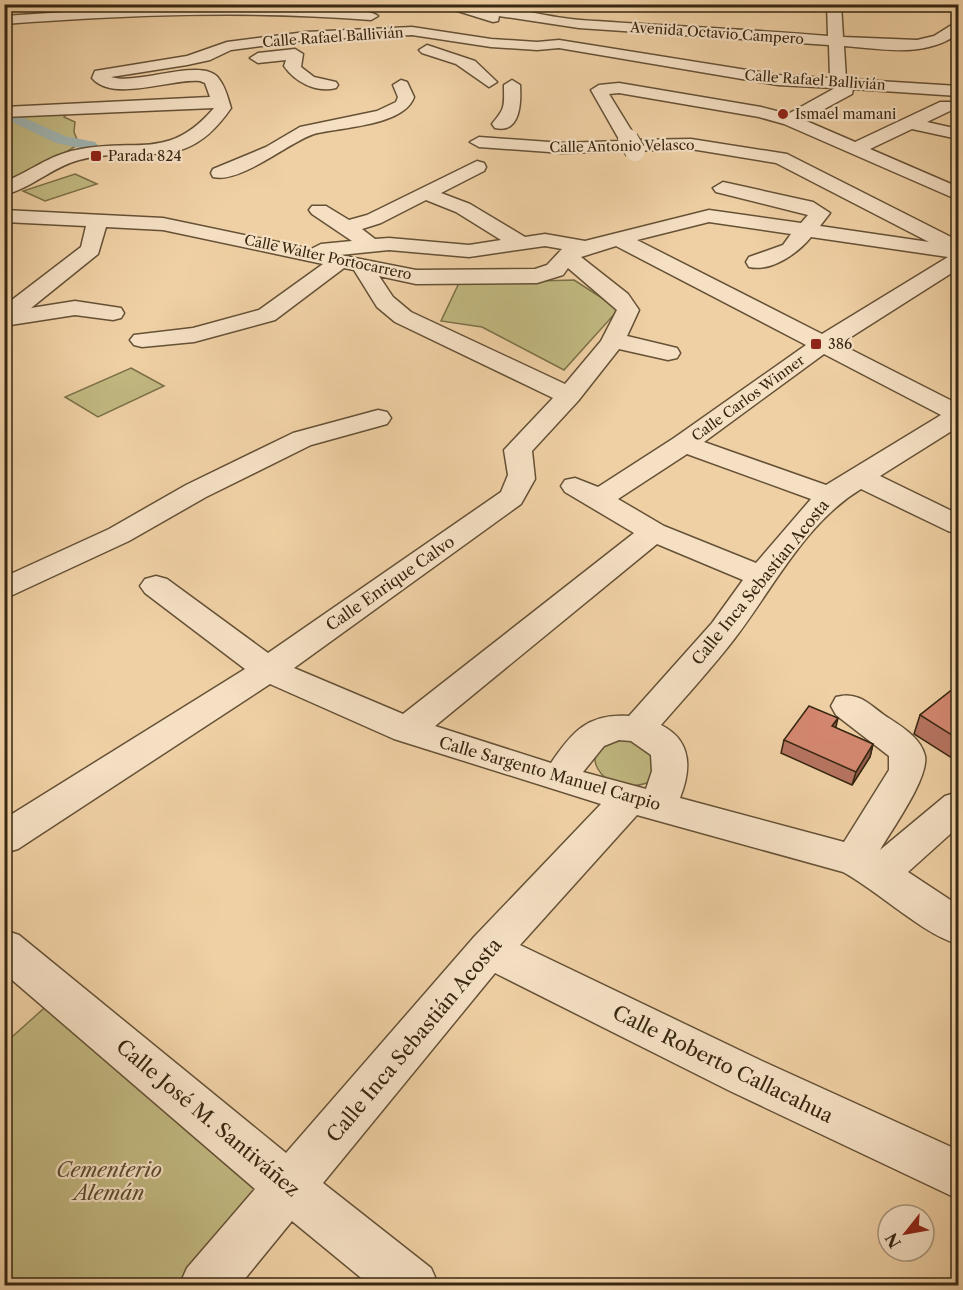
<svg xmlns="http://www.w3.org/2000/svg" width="963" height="1290" font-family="'Libre Caslon Text',serif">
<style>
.green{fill:#c1b880;stroke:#7c7048;stroke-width:1.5}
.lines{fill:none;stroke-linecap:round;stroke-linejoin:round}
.canal{fill:#9fb4b2;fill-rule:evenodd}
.minor-casing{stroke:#655136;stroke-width:3}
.minor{fill:#f5e0c4;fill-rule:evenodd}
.minor-bridge-far1-casing{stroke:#655136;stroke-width:17;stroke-linecap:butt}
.minor-bridge-casing{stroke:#655136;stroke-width:22;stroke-linecap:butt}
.minor-bridge-far1{stroke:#f5e0c4;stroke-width:16}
.minor-bridge{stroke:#f5e0c4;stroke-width:20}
.wall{fill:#b67460;stroke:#372711;stroke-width:1.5}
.shaded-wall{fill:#945e4e;stroke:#372711;stroke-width:1.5}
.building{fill:#d48770;stroke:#372711;stroke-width:1.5}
.poi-dot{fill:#8f2418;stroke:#f5e0c4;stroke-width:2}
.labels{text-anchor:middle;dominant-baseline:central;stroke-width:4.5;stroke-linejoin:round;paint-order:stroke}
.far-street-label{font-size:14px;fill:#372711;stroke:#f5e0c4}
.far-poi-label{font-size:14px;fill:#372711;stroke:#f5e0c4;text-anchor:start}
.street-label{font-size:16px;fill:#372711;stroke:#f5e0c4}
.near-street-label{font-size:20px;fill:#372711;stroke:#f5e0c4}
.near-park-label{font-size:20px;font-style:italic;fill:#5a4b2d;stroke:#f5e0c4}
</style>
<rect width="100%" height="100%" fill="#efd0a4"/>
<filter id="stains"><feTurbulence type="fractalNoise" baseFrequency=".00333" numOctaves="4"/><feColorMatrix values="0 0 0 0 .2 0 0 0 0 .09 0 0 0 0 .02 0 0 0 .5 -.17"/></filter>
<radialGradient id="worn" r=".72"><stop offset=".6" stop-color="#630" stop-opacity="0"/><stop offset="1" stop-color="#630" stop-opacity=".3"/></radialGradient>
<!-- green -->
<path class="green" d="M69 113 64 117 75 122 74 132 79 144 52 161 5 183V117Z
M75 174 97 184 45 201 23 191Z
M574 280 619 309 564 370 482 327 441 321 459 283Z
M131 368 164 386 98 417 65 397Z
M629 739 658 757 649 782C602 801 566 742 629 739Z
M51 1002 276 1180 186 1285H5L4 1044Z"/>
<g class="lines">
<!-- canal -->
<path class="canal" d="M13 113 65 136 95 142 98 145 90 150 56 143 8 120 6 117Z"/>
<!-- minor casing -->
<g class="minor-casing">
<path id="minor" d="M435 4H459L473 8 467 4C504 4 542 17 580 20 663 26 746 29 828 36L827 4H841L843 37 917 40 934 36 958 21V34C924 58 882 49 844 46L846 79 958 86V96L853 89 852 94 804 120 855 142 940 102H952L954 106 952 110 927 122 958 129V139L912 129 870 149 958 187V200L784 124 759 117 619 93 609 94 636 138 634 140 691 139 787 154 951 237 954 241 952 245 958 246V269L840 344 958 404V427L880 476 958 514V534L948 531 861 489C805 523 774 587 735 638 712 668 686 696 661 725 693 741 691 770 680 798L844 842 889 770V756L836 715 831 706 836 697C857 691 868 703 884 715 899 725 921 737 925 756 929 778 892 829 880 850L945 796 958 792V827L908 872 958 905V944C924 935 878 891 843 872L637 815 520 945 762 1061 958 1150V1199L730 1091 495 973 323 1183 431 1268 439 1286H371L292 1221 239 1286H179L187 1268 255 1189 4 973V930L19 935 286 1153 474 937 601 804 394 739 270 684 18 849 4 853V819L245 669 145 593 140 586 145 579 156 576 167 579 268 653 501 492 508 475 504 450 553 398 395 322 377 307 354 270 344 268 275 320 194 342 142 347 134 345 130 340 134 335 193 328 259 310 323 264 163 230 106 227 98 254 31 308 75 301 121 308 124 313 121 318 113 320 75 315 4 326V306L81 247 86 226 4 222V210L163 218 311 249 321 244 352 241 312 214 309 210 312 206H326L349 220 367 215 477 161 484 163 486 167 484 171 441 193 470 204 525 237 545 234 585 241 709 210 801 223 808 215 716 192 713 188 723 182 813 202 830 213 820 226 929 242 776 163 691 149 563 153 479 147 470 142 479 137 563 143 620 141 591 90 599 85 619 83 761 107 788 114 835 88 778 85 559 48 537 50 491 47 412 35 306 40 231 50 210 60 187 65 111 77C137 86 204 56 219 79 226 88 228 99 231 108 184 177 144 143 79 160 52 167 32 188 4 195V182C29 172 50 155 76 150 136 137 168 162 214 108L4 117V107L210 97 205 83 200 81C172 78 113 103 92 78L95 71 187 56 227 42 306 32 412 27 491 39 537 42 559 40 778 75 830 78 829 45 579 28 499 16 498 21 493 22ZM426 200 456 212 501 240 469 245 389 238 375 239 362 229 381 223ZM709 222 791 234 783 245 749 257 746 262 749 267C772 272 798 253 811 237L948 257 822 334 637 240ZM545 246 562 249 547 265 535 269 416 270 340 255 389 250 469 257ZM616 246 806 345 674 438 598 487 575 478 565 480 561 486 565 492 634 533 403 714 294 668 521 504 535 479 532 451 578 401 619 349 668 360 677 358 680 353 677 348 627 336 639 310 628 294 581 257ZM568 268 617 310 601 341 565 384 411 312 393 297 379 276 416 284 537 283 563 275ZM824 354 941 415 826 485 704 442ZM687 454 811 499 756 563 664 526 618 499ZM657 544 743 580 712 623 629 716C588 713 572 732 551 763L435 726ZM619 740 631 741 651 755 652 771 646 789 583 772 604 746Z
M233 5C255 6 368 5 378 16L371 20C248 10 127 15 4 24V16L142 7Z
M427 45 475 61 497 82 489 87 456 64 422 53 419 50Z
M295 49 303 54 301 67 314 77 336 82 338 85 336 88C316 93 295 82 284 66L286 60 258 63 250 58 258 53Z
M401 80 407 82 414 97C404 126 341 127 314 134 289 142 240 184 213 177L211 173 213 169 266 147 300 127 377 111 396 102 398 97 393 85Z
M512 80 520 85C521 102 521 134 495 128L492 124C506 107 504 107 504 85Z
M378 410 387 412 391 418 387 424 311 445 206 497 129 541 4 599V577L109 529 186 485 293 433Z"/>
</g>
<!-- minor -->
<use href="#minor" class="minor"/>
<!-- minor-bridge-far1 casing -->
<g class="minor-bridge-far1-casing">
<path id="minor-bridge-far1" d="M627 138 629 141"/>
</g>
<!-- minor-bridge casing -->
<g class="minor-bridge-casing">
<path id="minor-bridge" d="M628 139 635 151"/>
</g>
<!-- minor-bridge-far1 -->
<use href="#minor-bridge-far1" class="minor-bridge-far1"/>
<!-- minor-bridge -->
<use href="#minor-bridge" class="minor-bridge"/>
</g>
<!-- wall -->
<path class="wall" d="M958 685V762L914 734 920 715Z
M836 728 873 744 870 757 852 785 781 753 784 740Z"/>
<!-- shaded-wall -->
<path class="shaded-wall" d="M838 718 835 731 832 726Z
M873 744 870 757 852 785 856 772Z"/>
<!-- building -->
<path class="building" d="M958 685V739L920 715Z
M809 706 838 718 832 726 873 744 856 772 784 740Z"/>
<!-- markers -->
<g class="poi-dot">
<circle cx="783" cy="114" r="6"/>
<rect x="90" y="150" width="12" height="12" rx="3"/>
<rect x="810" y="338" width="12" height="12" rx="3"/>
</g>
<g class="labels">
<!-- far-street labels -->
<g class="far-street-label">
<text transform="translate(717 33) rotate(4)">Avenida Octavio Campero</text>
<text transform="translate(333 37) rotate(-4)">Calle Rafael Ballivián</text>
<text transform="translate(815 80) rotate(4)">Calle Rafael Ballivián</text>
<text transform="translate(622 146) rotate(-1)">Calle Antonio Velasco</text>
<text transform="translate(328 257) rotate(12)">Calle Walter Portocarrero</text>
<text transform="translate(748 398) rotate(-36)">Calle Carlos Winner</text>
</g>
<!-- far-poi labels -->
<g class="far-poi-label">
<text x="795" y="114">Ismael mamani</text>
<text x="108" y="156">Parada 824</text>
<text x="828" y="344">386</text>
</g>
<!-- street labels -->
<g class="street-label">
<text transform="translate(760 582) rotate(-51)">Calle Inca Sebastían Acosta</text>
<text transform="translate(390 583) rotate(-35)">Calle Enrique Calvo</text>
<text transform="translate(550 773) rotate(16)">Calle Sargento Manuel Carpio</text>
</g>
<!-- near-street labels -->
<g class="near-street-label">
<text transform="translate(414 1040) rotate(-50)">Calle Inca Sebastián Acosta</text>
<text transform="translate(723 1064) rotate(26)">Calle Roberto Callacahua</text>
<text transform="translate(208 1118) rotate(40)">Calle José M. Santiváñez</text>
</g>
<!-- near-park labels -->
<g class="near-park-label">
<text x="109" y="1170">Cementerio<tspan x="109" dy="23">Alemán</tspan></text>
</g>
</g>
<!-- margin -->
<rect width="963" height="1290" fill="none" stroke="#efd0a4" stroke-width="24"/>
<rect x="6" y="6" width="951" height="1278" fill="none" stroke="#372711" stroke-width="3"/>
<rect x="12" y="12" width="939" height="1266" fill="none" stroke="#372711" stroke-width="1.5"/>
<!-- north arrow -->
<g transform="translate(906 1233) rotate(239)"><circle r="28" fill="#f5e0c4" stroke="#a9967c" stroke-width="1.5"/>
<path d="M0-4.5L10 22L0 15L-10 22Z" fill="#8f2418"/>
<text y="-9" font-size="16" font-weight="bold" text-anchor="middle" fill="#372711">N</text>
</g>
<rect width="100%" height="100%" filter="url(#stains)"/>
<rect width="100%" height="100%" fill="url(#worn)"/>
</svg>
